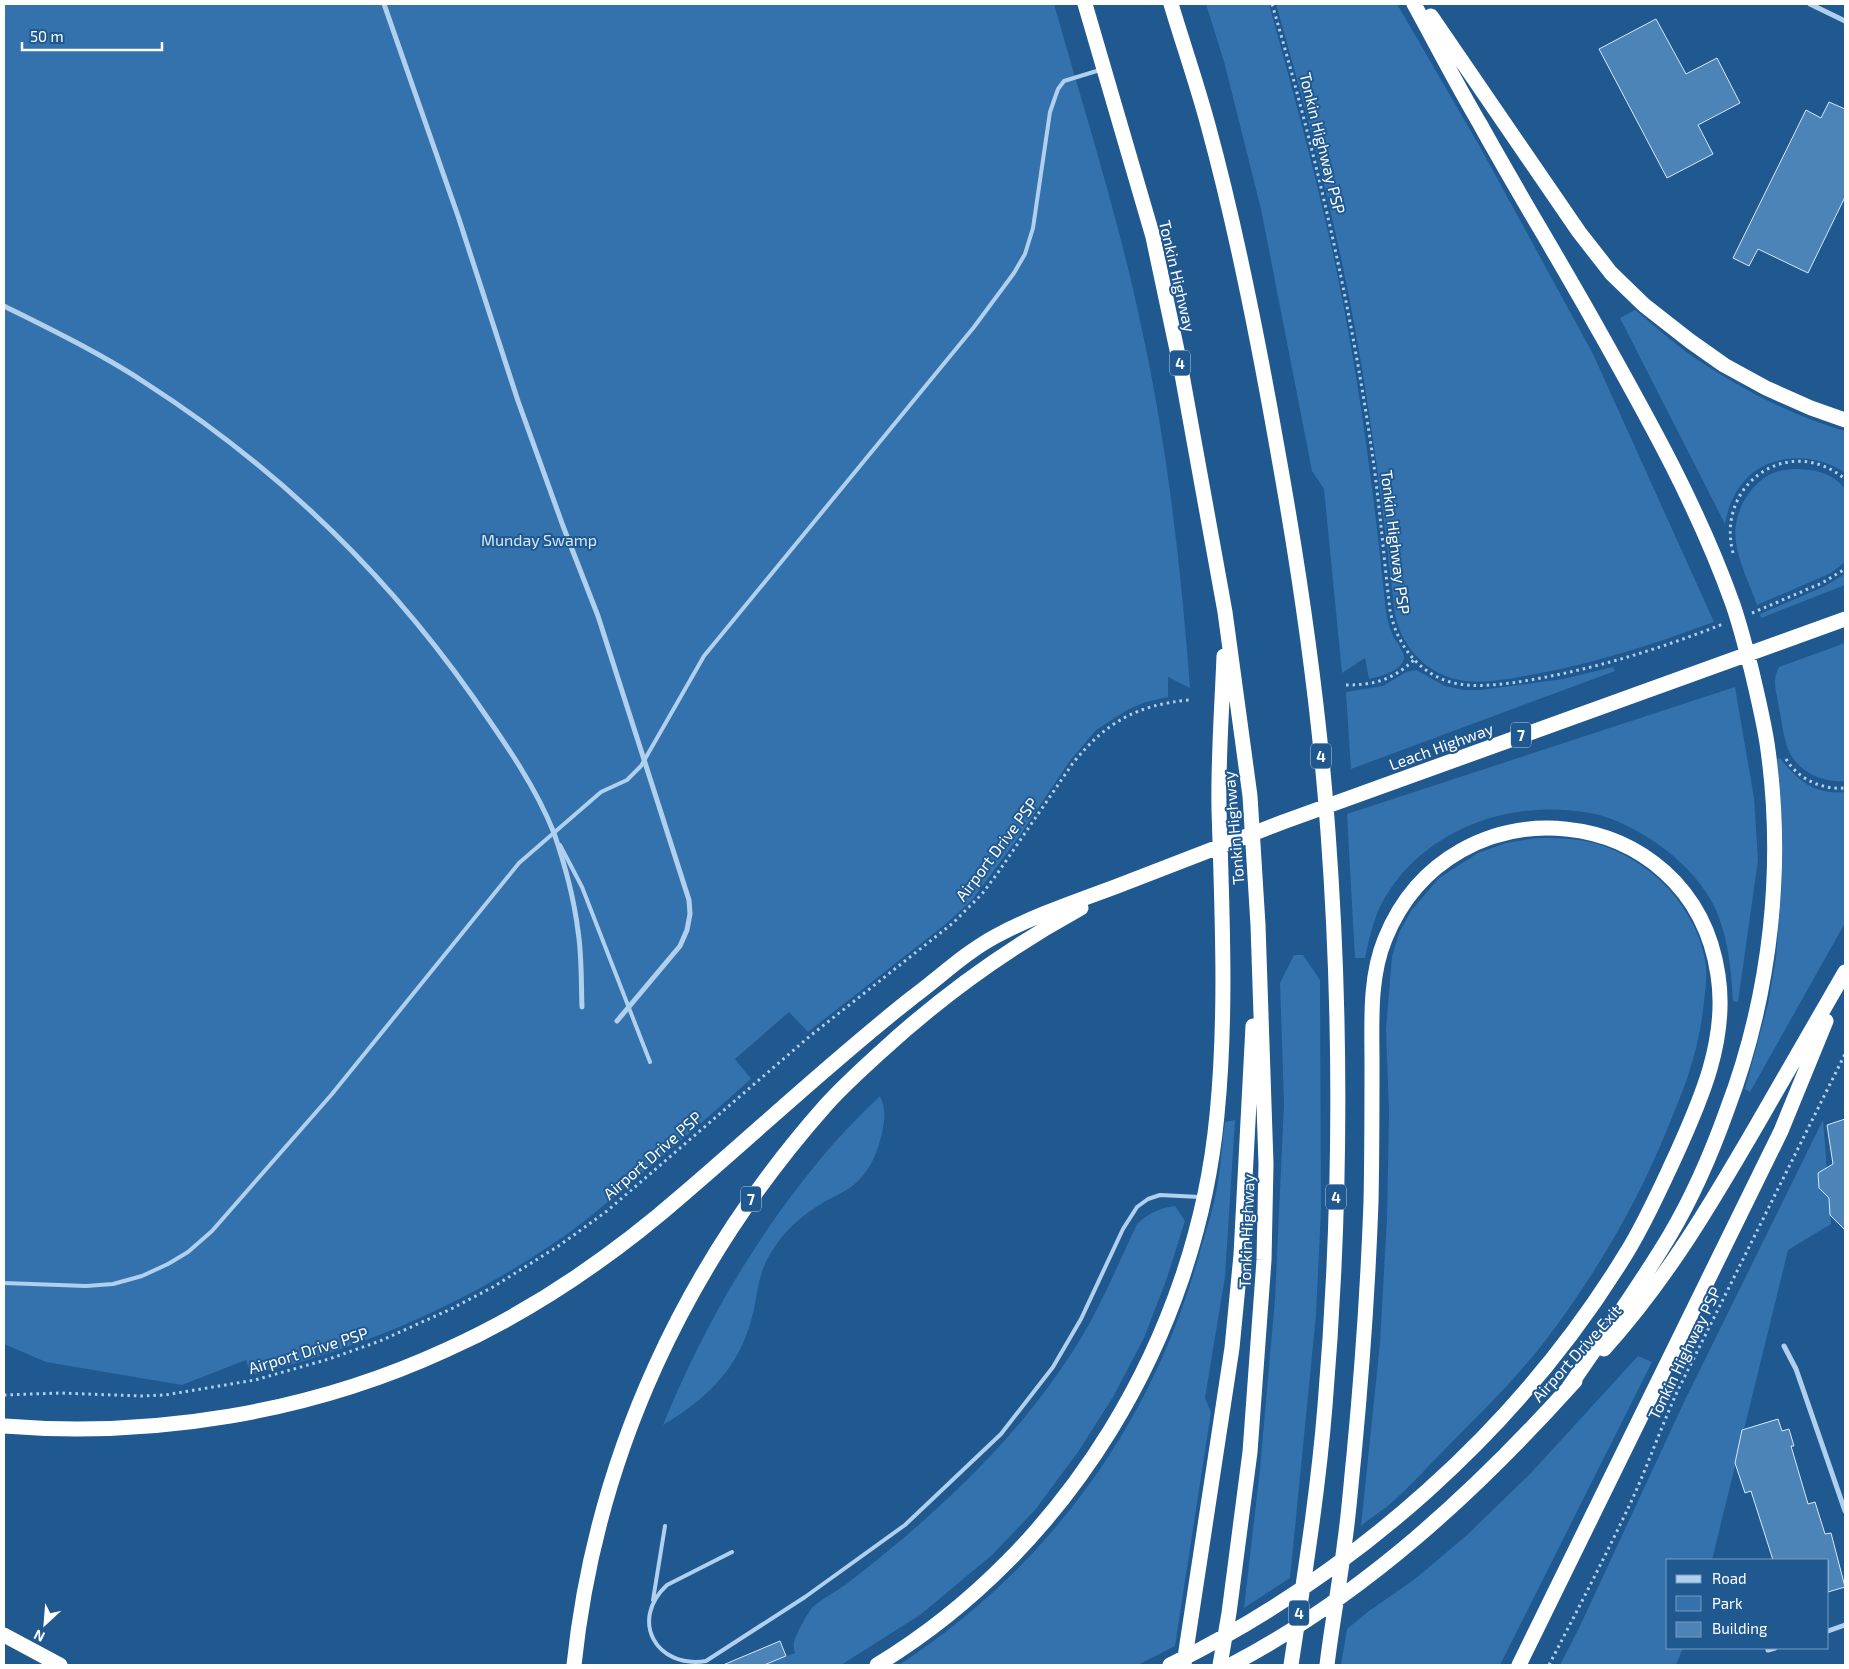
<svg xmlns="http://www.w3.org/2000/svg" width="1849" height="1669" font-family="'Exo 2',sans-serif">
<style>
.green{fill:#3372ad}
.building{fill:#4c84b8;stroke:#d5e8f9}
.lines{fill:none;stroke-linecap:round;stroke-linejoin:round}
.path{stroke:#b0d0ed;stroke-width:3;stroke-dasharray:2.5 4;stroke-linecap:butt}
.lane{stroke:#b0d0ed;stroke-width:4}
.street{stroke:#b0d0ed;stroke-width:5}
.highway{stroke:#fff;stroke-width:15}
.labels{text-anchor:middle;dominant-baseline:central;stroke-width:4;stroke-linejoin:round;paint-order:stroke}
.shield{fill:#205890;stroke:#bccdde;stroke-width:1}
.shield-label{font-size:15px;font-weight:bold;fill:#fff}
.street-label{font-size:16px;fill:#fff;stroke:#205890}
.park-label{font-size:16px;fill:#d5e8f9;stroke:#205890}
</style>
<rect width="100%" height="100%" fill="#205890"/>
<!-- green -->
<path class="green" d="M4 4H1054C1084 110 1118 216 1141 325 1167 444 1181 566 1190 688L1168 677V697L1146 702 1129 709 1096 730 1069 762 1018 838 972 900 947 923 808 1032 789 1012 735 1059 751 1079C710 1115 670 1151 628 1185 604 1205 580 1226 554 1243 461 1306 360 1349 251 1375L246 1360 182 1385 46 1362 4 1344Z
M1206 4H1269C1291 84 1313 164 1331 245 1357 363 1373 483 1385 603 1386 614 1388 625 1393 636 1396 642 1405 652 1404 659 1401 671 1379 677 1369 679L1365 658 1342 673 1324 489 1312 471 1261 209 1225 65Z
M1276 4H1397L1480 147 1593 354 1714 622C1654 644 1599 662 1536 674 1514 678 1487 684 1465 681 1429 676 1403 650 1395 615 1384 517 1372 420 1354 323 1334 215 1306 109 1276 4Z
M1635 310C1652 324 1668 338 1685 351 1733 385 1789 415 1845 431V473C1817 453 1771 452 1746 479 1734 492 1728 507 1725 524L1620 318Z
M1793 469C1814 469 1832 472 1845 489V562L1831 573 1757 605C1750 585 1739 564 1736 542 1732 517 1746 489 1767 476 1775 471 1784 470 1793 469Z
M1845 574V585L1761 618 1760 614 1823 587Z
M1845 643V781C1823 783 1797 772 1788 749 1783 736 1782 722 1779 708 1777 692 1771 681 1779 667Z
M1613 667 1615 671 1351 769 1346 692 1383 686 1406 672 1416 670 1445 686 1464 690H1481L1563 679Z
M1735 687 1754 798 1758 860 1738 1002 1733 1001C1731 967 1728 933 1712 902 1698 877 1678 858 1655 842 1635 829 1613 817 1590 813 1515 799 1432 826 1389 891 1375 911 1370 935 1365 958H1355L1347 814Z
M1780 758C1798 781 1815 795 1845 792V923L1750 1092 1745 1089 1768 1004 1776 957 1782 882V830L1777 759Z
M1536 838C1554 838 1572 838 1590 842 1626 851 1662 875 1682 906 1693 922 1702 941 1705 960 1708 976 1705 994 1703 1010 1698 1054 1683 1092 1666 1132 1635 1208 1592 1280 1542 1345 1514 1380 1483 1411 1452 1442 1431 1463 1412 1485 1390 1504 1381 1512 1370 1518 1361 1526L1380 1343 1387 1218 1389 1113 1386 1029 1392 957 1399 933 1411 911 1439 878 1478 853 1506 843Z
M1294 955H1303L1320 980 1321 1209 1316 1315 1290 1578 1244 1608 1260 1469 1275 1299 1284 1104 1280 983Z
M880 1096C886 1109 885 1119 882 1133 878 1150 872 1167 859 1180 850 1190 835 1196 824 1202 804 1214 786 1229 774 1248 759 1270 759 1285 754 1309 742 1365 710 1397 663 1425 705 1322 761 1227 834 1143 848 1127 864 1112 880 1096Z
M1235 1120 1225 1277 1205 1398 1211 1412 1175 1646 1138 1665H899C1048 1567 1151 1427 1199 1255 1206 1231 1214 1207 1218 1182 1221 1162 1222 1142 1225 1122Z
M1823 1120 1831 1224 1788 1250 1712 1560H1668V1648H1683L1676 1665H1560L1580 1626 1685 1400Z
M1175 1206 1185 1221 1167 1278 1144 1338 1113 1397 1078 1452 1035 1510 992 1555 920 1615 841 1665H764L795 1653C794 1649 793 1645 794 1642 796 1634 807 1614 812 1608 817 1602 840 1589 849 1582 937 1514 1019 1438 1078 1343 1101 1306 1118 1264 1137 1224 1149 1213 1159 1208 1175 1206Z
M1638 1356 1652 1362 1500 1665H1341L1347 1629 1369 1611 1415 1579 1467 1535 1530 1474Z"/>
<!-- building -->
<path class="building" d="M1656 19 1686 74 1717 58 1740 103 1698 125 1713 154 1667 178 1599 49Z
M1829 102 1845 109V197L1808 273 1758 249 1749 266 1733 258 1806 110 1821 118Z
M1845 1119V1230L1830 1215 1829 1198 1819 1188 1818 1173 1833 1164 1827 1125Z
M1778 1419 1782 1431 1789 1429 1794 1446H1791L1808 1504 1815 1502 1825 1534 1831 1533 1845 1587 1828 1592V1560H1773L1751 1491 1745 1493 1735 1463 1742 1430Z
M780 1641 786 1656 764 1665H723Z"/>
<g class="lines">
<!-- path -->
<path class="path" d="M1272 4C1316 153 1351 305 1373 459 1380 509 1384 560 1390 610 1396 643 1417 672 1450 682 1471 688 1496 685 1518 682 1588 671 1657 650 1723 624
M1733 553C1715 483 1790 433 1845 479
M1752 613 1822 583 1845 569
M1346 685C1375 685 1392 680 1414 660
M1786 759C1798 779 1822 790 1845 788
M4 1395 61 1393 140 1396 165 1395 255 1380 329 1359 380 1341 451 1309 493 1287 560 1245 607 1211 810 1036 953 923 982 894 997 874 1073 763C1106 722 1137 705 1189 700
M1549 1665C1577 1611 1605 1557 1631 1502 1648 1465 1661 1427 1678 1390L1845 1054"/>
<!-- lane -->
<path class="lane" d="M560 845 582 887 650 1062
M4 1283 86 1286 113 1284 142 1276 168 1264 188 1252 212 1231 332 1094 519 863 601 792 627 780 641 766 704 656 974 327 1014 273 1025 254 1033 228 1050 112 1058 89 1064 81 1100 70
M732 1552 667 1585C629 1620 656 1669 706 1661L805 1597 905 1525 1001 1434 1053 1367 1081 1319 1123 1229 1137 1207 1148 1199 1160 1195 1200 1197
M653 1600 665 1526"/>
<!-- street -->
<path class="street" d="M384 4 458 216 518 401 563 526 598 616 689 900 690 914 687 930 680 946 617 1021
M1810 4 1845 21
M4 306C52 330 102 354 147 384 276 467 385 572 473 697 503 740 535 785 554 833 565 865 574 898 578 931 582 956 581 982 582 1007
M1784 1346 1796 1369 1845 1511
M1828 1631 1845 1625
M1768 1650 1775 1648"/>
<!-- highway -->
<path class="highway" d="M1085 4 1153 237 1181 369 1225 612 1250 796 1258 925 1266 1164 1264 1260 1250 1452 1229 1613 1220 1665
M1171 4C1183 44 1197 84 1208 125 1237 231 1258 339 1277 447 1300 574 1319 703 1328 832 1342 1022 1341 1215 1325 1406 1318 1493 1304 1579 1291 1665
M1414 4C1436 44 1457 85 1480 124 1517 191 1557 256 1594 322 1645 413 1697 504 1732 602 1740 624 1745 646 1751 668 1757 693 1763 718 1767 743 1785 865 1771 994 1727 1110 1712 1152 1693 1196 1670 1235 1639 1287 1603 1337 1569 1387
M1431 16 1579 232 1611 273 1644 305 1690 341 1724 365 1766 388 1811 408 1845 420
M1604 1349C1667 1279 1711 1204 1758 1123 1787 1073 1816 1023 1845 972
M4 1426C154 1438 309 1413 446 1350 533 1311 614 1255 686 1192 762 1127 834 1059 913 997 940 977 966 952 996 936 1035 915 1078 901 1120 885 1174 864 1228 843 1283 822 1470 753 1658 687 1845 619
M4 1635 60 1665
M1184 1664 1232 1348 1241 1255 1253 1026
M574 1665C596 1455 686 1263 826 1105 844 1085 864 1067 884 1049 944 994 1010 947 1081 908
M877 1665C1068 1549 1196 1337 1217 1115 1227 1014 1222 911 1219 809 1218 759 1222 707 1224 656
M1170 1665C1355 1574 1520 1428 1627 1252 1646 1221 1660 1189 1675 1157 1701 1100 1728 1039 1718 975 1692 798 1451 775 1385 939 1369 978 1372 1022 1372 1064 1372 1110 1372 1156 1371 1202 1368 1286 1362 1371 1354 1455 1351 1483 1349 1512 1345 1540 1340 1582 1332 1623 1327 1665
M1231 1665C1364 1595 1475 1492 1575 1381
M1519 1665 1781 1131 1826 1021"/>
</g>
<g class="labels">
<!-- shield labels -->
<g class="shield">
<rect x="1170" y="350.5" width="20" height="25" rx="4"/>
<rect x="1511" y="722.5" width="20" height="25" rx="4"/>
<rect x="1311" y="743.5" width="20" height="25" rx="4"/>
<rect x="1326" y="1184.5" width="20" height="25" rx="4"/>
<rect x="741" y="1186.5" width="20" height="25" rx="4"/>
<rect x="1289" y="1600.5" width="20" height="25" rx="4"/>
</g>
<g class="shield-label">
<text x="1180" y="363">4</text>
<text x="1521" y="735">7</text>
<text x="1321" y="756">4</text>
<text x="1336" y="1197">4</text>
<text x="751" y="1199">7</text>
<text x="1299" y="1613">4</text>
</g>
<!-- street labels -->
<g class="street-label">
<text transform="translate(1323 143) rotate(76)">Tonkin Highway PSP</text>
<text transform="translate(1178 276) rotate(77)">Tonkin Highway</text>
<text transform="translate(1396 542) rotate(83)">Tonkin Highway PSP</text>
<text transform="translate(1441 746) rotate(-20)">Leach Highway</text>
<text transform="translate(1233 828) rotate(-95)">Tonkin Highway</text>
<text transform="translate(996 849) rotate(-53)">Airport Drive PSP</text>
<text transform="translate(652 1155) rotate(-41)">Airport Drive PSP</text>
<text transform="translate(1246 1231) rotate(-88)">Tonkin Highway</text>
<text transform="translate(308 1350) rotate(-17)">Airport Drive PSP</text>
<text transform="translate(1576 1353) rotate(-48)">Airport Drive Exit</text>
<text transform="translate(1684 1353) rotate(-64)">Tonkin Highway PSP</text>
</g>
<!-- park labels -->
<g class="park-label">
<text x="539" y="539">Munday Swamp</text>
</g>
</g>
<!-- border -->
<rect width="1849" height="1669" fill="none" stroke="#ffffff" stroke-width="10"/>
<!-- legend -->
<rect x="1666" y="1559" width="162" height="90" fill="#205890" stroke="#799bbc"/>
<rect x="1676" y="1575" width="25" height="8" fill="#b0d0ed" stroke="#799bbc"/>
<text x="1712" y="1584" font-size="15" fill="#ffffff">Road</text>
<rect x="1676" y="1596" width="25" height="15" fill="#3372ad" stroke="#799bbc"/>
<text x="1712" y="1609" font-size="15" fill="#ffffff">Park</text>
<rect x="1676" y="1622" width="25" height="15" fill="#4c84b8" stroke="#799bbc"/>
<text x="1712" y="1634" font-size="15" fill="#ffffff">Building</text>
<!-- north arrow -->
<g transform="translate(45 1624) rotate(206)" stroke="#205890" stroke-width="4" paint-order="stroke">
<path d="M0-4L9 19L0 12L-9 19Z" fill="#ffffff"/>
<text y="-8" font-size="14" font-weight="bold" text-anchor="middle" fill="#ffffff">N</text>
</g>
<!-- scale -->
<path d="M22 42v8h140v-8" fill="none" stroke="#ffffff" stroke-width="2.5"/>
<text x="30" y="42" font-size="15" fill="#ffffff" stroke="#205890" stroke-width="4" paint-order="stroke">50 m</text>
</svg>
